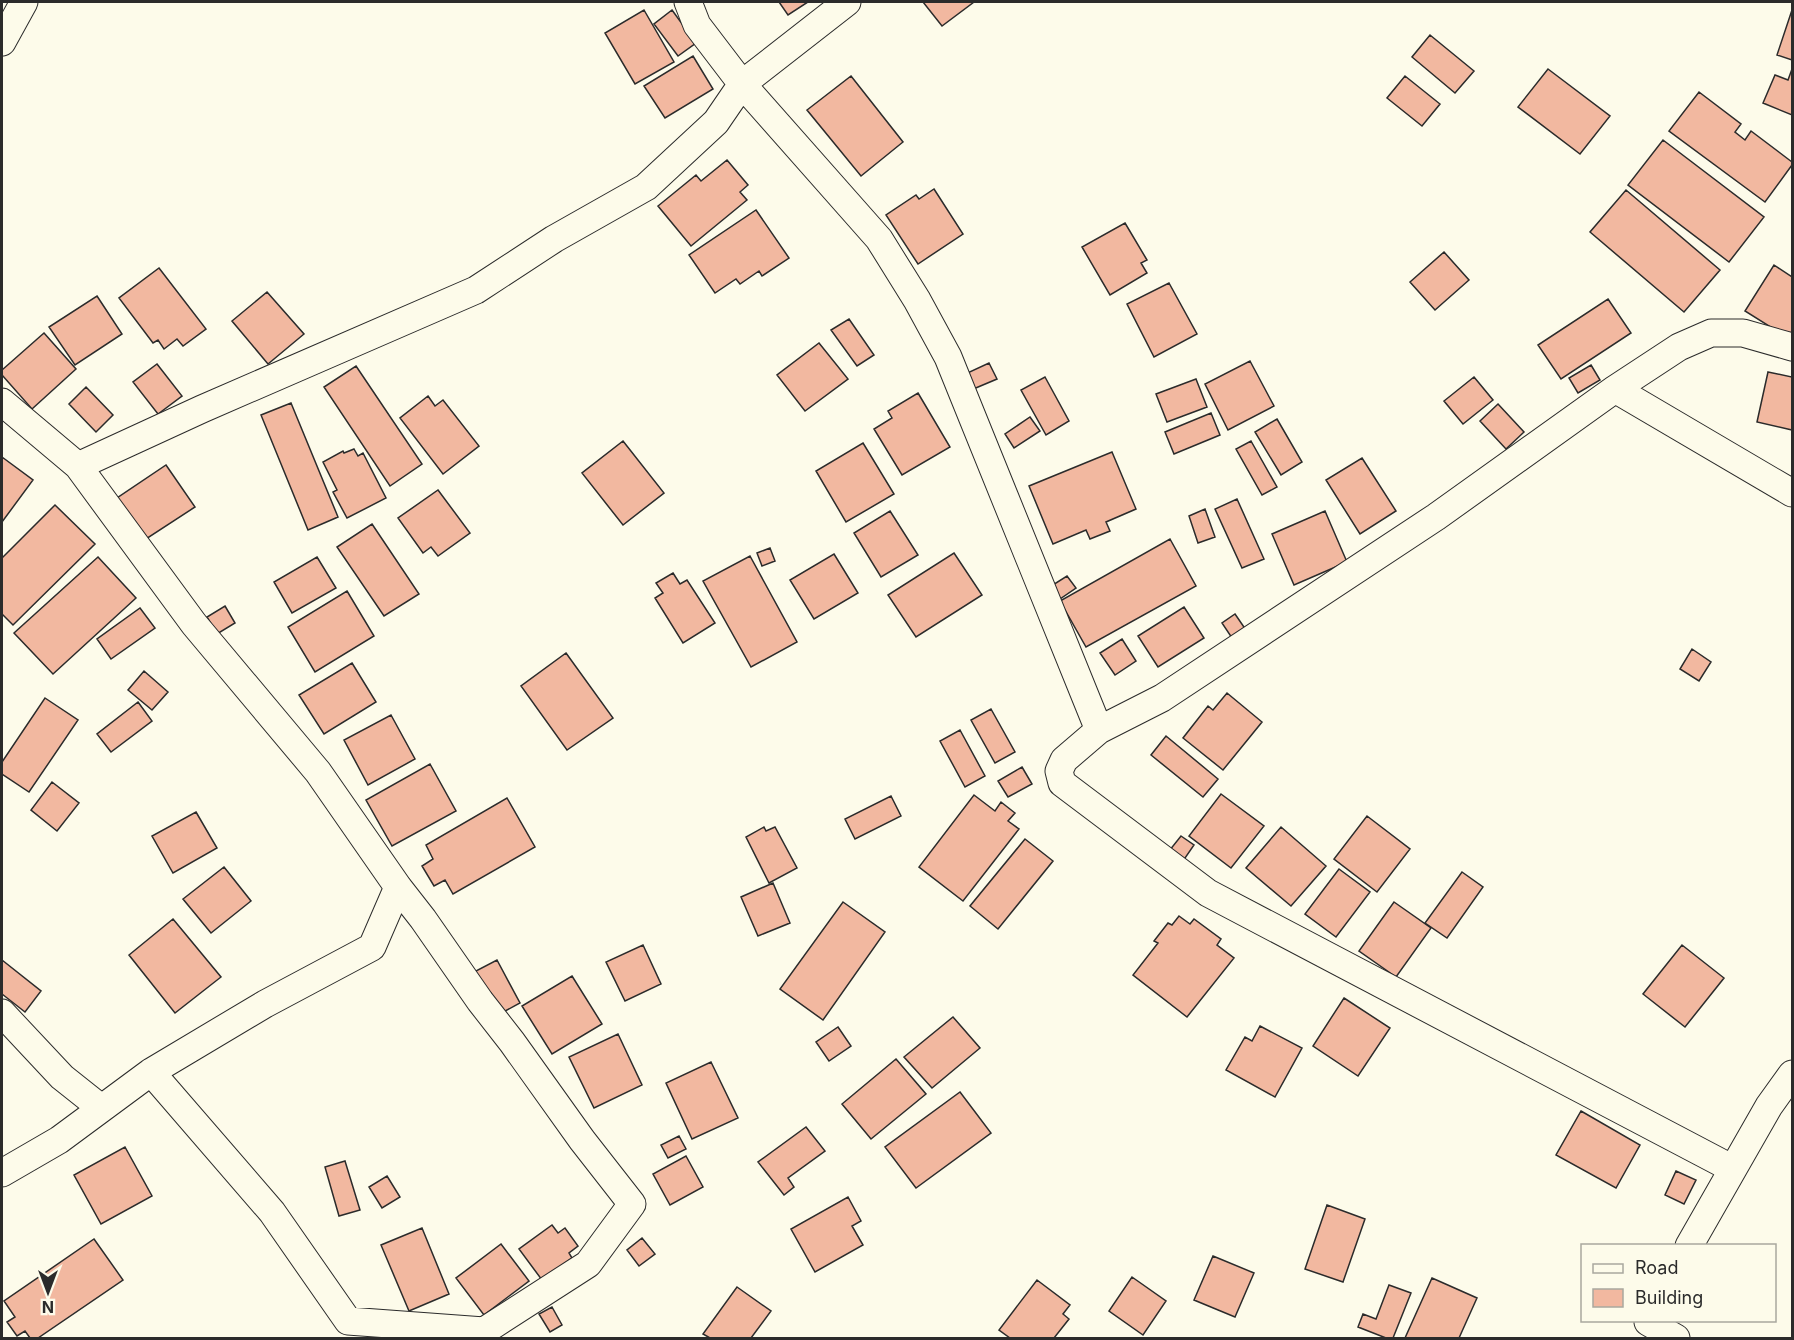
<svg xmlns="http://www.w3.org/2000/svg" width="1794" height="1340" font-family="Inter,sans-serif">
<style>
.building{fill:#f2b8a0;stroke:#2b2b2b;stroke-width:1.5}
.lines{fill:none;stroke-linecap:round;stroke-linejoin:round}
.street-casing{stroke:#2b2b2b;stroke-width:29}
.street{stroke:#fdfbea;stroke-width:27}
</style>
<rect width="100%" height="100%" fill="#fdfbea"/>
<!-- building -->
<path class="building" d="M779 2H808L788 15Z
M923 2H974L942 26Z
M644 10 674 62 635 84 605 33Z
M672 10 696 43 678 56 654 24Z
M1792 10V60L1777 55Z
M1430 35 1474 71 1455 93 1412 57Z
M693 56 713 89 665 118 644 86Z
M1548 69 1610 116 1580 154 1518 107Z
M1792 69V115L1763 103 1775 75 1788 80Z
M851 76 903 142 861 176 807 110Z
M1405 76 1440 104 1422 126 1387 98Z
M1699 92 1741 124 1735 132 1745 140 1751 131 1792 162V165L1765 202 1669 131Z
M1663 140 1764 217 1729 262 1628 185Z
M727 160 748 185 740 192 747 200 691 246 658 206 696 175 701 181Z
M934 189 963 234 918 264 886 215 916 195 919 199Z
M1626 190 1720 270 1684 312 1590 232Z
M756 210 789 258 762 276 759 271 740 284 736 279 715 293 689 255Z
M1125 223 1147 260 1141 263 1147 273 1110 295 1082 247Z
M1444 252 1469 280 1435 310 1410 282Z
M1774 265 1792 277V331L1788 338 1745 311Z
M159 268 206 329 183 346 177 339 164 349 158 340 153 343 119 298Z
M1169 283 1197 334 1154 357 1127 304Z
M267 292 304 334 268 364 232 321Z
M97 296 122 334 75 365 49 327Z
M1608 299 1631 333 1561 379 1538 345Z
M849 319 874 355 857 366 831 330Z
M44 333 76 369 32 409 2 375V370Z
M819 343 848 379 805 411 777 375Z
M1250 361 1274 406 1228 430 1205 384Z
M989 363 997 379 971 390 963 375Z
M157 364 182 396 158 414 133 382Z
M1591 365 1600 380 1578 393 1569 378Z
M356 366 422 464 390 486 324 387Z
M1768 372 1792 377V430L1757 422Z
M1045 377 1069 421 1046 435 1021 390Z
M1474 377 1493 400 1463 424 1444 401Z
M1196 379 1207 407 1167 422 1156 394Z
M86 387 113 415 96 432 69 404Z
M918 393 950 447 902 475 874 429 892 418 888 411Z
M428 396 435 406 443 400 479 446 443 474 400 418Z
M291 403 338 517 308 530 261 415Z
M1498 404 1524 432 1506 449 1480 421Z
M1211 413 1220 435 1174 454 1165 432Z
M1030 417 1040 431 1014 448 1005 434Z
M1277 419 1302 462 1281 475 1255 432Z
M623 441 664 493 623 525 582 473Z
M1251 441 1277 487 1262 495 1236 449Z
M863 443 894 494 846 522 816 471Z
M354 449 358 456 363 453 386 498 347 518 333 492 337 490 323 462 343 451 344 453Z
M1112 452 1136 509 1106 522 1110 531 1090 539 1086 530 1053 544 1029 486Z
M2 457 33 480 2 522Z
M1362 458 1396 511 1360 534 1326 480Z
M166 465 195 507 146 539 117 498Z
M438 490 470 533 438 556 431 547 423 553 398 518Z
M1237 499 1264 559 1242 568 1215 509Z
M55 505 95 544 13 625 2 614V558Z
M1205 509 1215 537 1198 543 1189 516Z
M890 511 918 555 881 577 854 533Z
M1325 511 1347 562 1294 585 1272 534Z
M372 524 419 594 384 616 337 547Z
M1170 539 1196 586 1086 647 1060 601Z
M770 548 775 561 762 566 757 553Z
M954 553 982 595 916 637 888 595Z
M834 554 858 593 814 619 790 580Z
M750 556 797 642 751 667 703 581Z
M98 557 136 598 53 674 14 633Z
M317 557 336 588 292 613 274 582Z
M673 573 680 584 687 580 715 623 683 643 655 598 663 593 656 583Z
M1067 576 1076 588 1057 601 1048 588Z
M347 591 374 636 315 672 288 627Z
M225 606 235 623 217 634 207 617Z
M1184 607 1204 638 1158 667 1138 636Z
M140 608 155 628 111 659 97 639Z
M1235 614 1246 630 1232 638 1222 623Z
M1122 639 1136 661 1115 675 1100 653Z
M1692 649 1711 662 1699 681 1680 669Z
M566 653 613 718 567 750 521 686Z
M352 663 376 702 324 734 299 695Z
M144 671 168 692 152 710 128 690Z
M1227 693 1262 722 1223 770 1183 738 1208 706 1213 710Z
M45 698 78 720 29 792 2 774V762Z
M138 702 152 721 111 752 97 734Z
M991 709 1015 752 995 763 971 720Z
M391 715 415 759 368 785 344 740Z
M960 730 985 776 965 787 940 741Z
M1166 736 1218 779 1203 797 1151 755Z
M430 764 456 811 392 846 366 800Z
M1022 767 1032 784 1008 797 998 781Z
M52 782 79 803 57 831 31 810Z
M1221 794 1264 826 1231 868 1189 836Z
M974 795 995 811 1001 802 1015 813 1008 821 1019 829 963 901 919 867Z
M891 796 901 816 855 839 845 819Z
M507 798 535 847 453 894 445 880 434 886 422 866 433 859 426 845Z
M196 812 217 848 173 873 152 836Z
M1367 816 1410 849 1377 892 1334 859Z
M764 827 766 831 775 827 797 868 769 883 746 837Z
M1281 827 1326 866 1291 906 1246 868Z
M1181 836 1194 845 1183 861 1169 851Z
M1025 839 1053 861 998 929 970 906Z
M224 867 251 901 211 933 183 899Z
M1339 869 1370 892 1336 937 1305 914Z
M1462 872 1483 887 1447 938 1425 923Z
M773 883 790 923 758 936 741 897Z
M843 902 885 932 823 1020 780 989Z
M1394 902 1431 928 1396 977 1359 951Z
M1179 916 1190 924 1194 919 1221 939 1217 945 1234 958 1187 1017 1133 975 1158 943 1154 941 1168 923 1172 925Z
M173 919 221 977 175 1013 129 955Z
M643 945 661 984 625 1001 606 962Z
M1682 945 1724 978 1685 1027 1643 994Z
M2 960 41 991 25 1012 2 994Z
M497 960 520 1003 496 1016 472 973Z
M572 976 602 1024 552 1054 522 1006Z
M1344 998 1390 1028 1358 1076 1313 1046Z
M953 1017 980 1048 932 1088 904 1057Z
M1260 1026 1302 1048 1275 1097 1226 1070 1245 1037 1252 1041Z
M838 1027 851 1046 829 1061 816 1042Z
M618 1034 642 1085 594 1108 569 1057Z
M896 1059 926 1094 871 1139 842 1104Z
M711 1062 738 1118 692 1139 666 1083Z
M960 1092 991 1133 916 1188 885 1147Z
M1581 1111 1640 1145 1616 1188 1556 1155Z
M806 1127 825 1151 788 1178 794 1187 784 1195 758 1162Z
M679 1136 686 1149 668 1158 661 1145Z
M125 1147 152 1196 101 1224 74 1175Z
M686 1156 703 1187 670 1205 653 1174Z
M345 1161 360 1210 339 1216 325 1167Z
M1676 1171 1696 1180 1684 1204 1665 1195Z
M387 1176 400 1197 382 1208 369 1187Z
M848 1197 861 1221 852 1226 863 1245 815 1272 791 1229Z
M1327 1205 1365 1219 1343 1282 1305 1269Z
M552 1225 558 1233 565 1228 578 1246 569 1253 572 1258 542 1280 519 1249Z
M422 1228 449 1294 409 1311 381 1245Z
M642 1238 655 1254 639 1266 627 1250Z
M94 1239 123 1280 38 1338H30L25 1331 17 1336 7 1322 15 1317 4 1301Z
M501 1244 529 1281 484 1315 456 1278Z
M1213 1256 1254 1273 1235 1317 1194 1300Z
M1132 1277 1166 1301 1143 1335 1109 1311Z
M1432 1278 1477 1298 1459 1338H1405Z
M1037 1280 1070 1305 1063 1314 1069 1319 1054 1338H1010L999 1330Z
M1389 1285 1411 1293 1393 1338H1386L1358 1327 1363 1314 1376 1319Z
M737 1287 771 1311 751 1338H710L703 1334Z
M552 1307 562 1325 550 1332 539 1314Z"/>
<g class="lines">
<!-- street casing -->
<g class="street-casing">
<path id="street" d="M688 2 697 25 742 84 879 239 917 300 948 357 1099 730
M2 42 24 2
M1615 389 1792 493
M2 402 78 466 202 409 476 290 554 239 646 187 716 122 742 84 847 2
M78 466 194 624 318 772 398 887 423 919 480 1001 512 1042 582 1140 632 1204 588 1264 484 1331 348 1321 272 1212 151 1072
M2 1013 62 1077 101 1108
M1733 1169 1208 893 1062 783 1059 771 1064 760 1099 730 1162 698 1436 517 1615 389 1679 347 1711 333H1743L1792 347
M2 1173 59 1140 151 1072 265 1004 372 947 398 887
M1689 1246 1769 1106 1792 1074
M1648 1322 1676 1338"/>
</g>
<!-- street -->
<use href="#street" class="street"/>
</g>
<!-- border -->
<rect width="1794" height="1340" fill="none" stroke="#2b2b2b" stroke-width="6"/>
<!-- legend -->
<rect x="1581" y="1244" width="195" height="78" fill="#fdfbea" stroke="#a9a89e" stroke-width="1.5"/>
<rect x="1593" y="1264" width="30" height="9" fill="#fdfbea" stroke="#a9a89e" stroke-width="1.5"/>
<text x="1635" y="1274" font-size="18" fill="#2b2b2b">Road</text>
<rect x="1593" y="1289" width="30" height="18" fill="#f2b8a0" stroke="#a9a89e" stroke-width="1.5"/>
<text x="1635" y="1304" font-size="18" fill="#2b2b2b">Building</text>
<!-- north arrow -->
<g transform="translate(48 1292) rotate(180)" stroke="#fdfbea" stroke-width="4.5" paint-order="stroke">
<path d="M0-4.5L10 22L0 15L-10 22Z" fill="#2b2b2b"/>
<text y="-9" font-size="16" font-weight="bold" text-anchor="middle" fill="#2b2b2b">N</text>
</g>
</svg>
